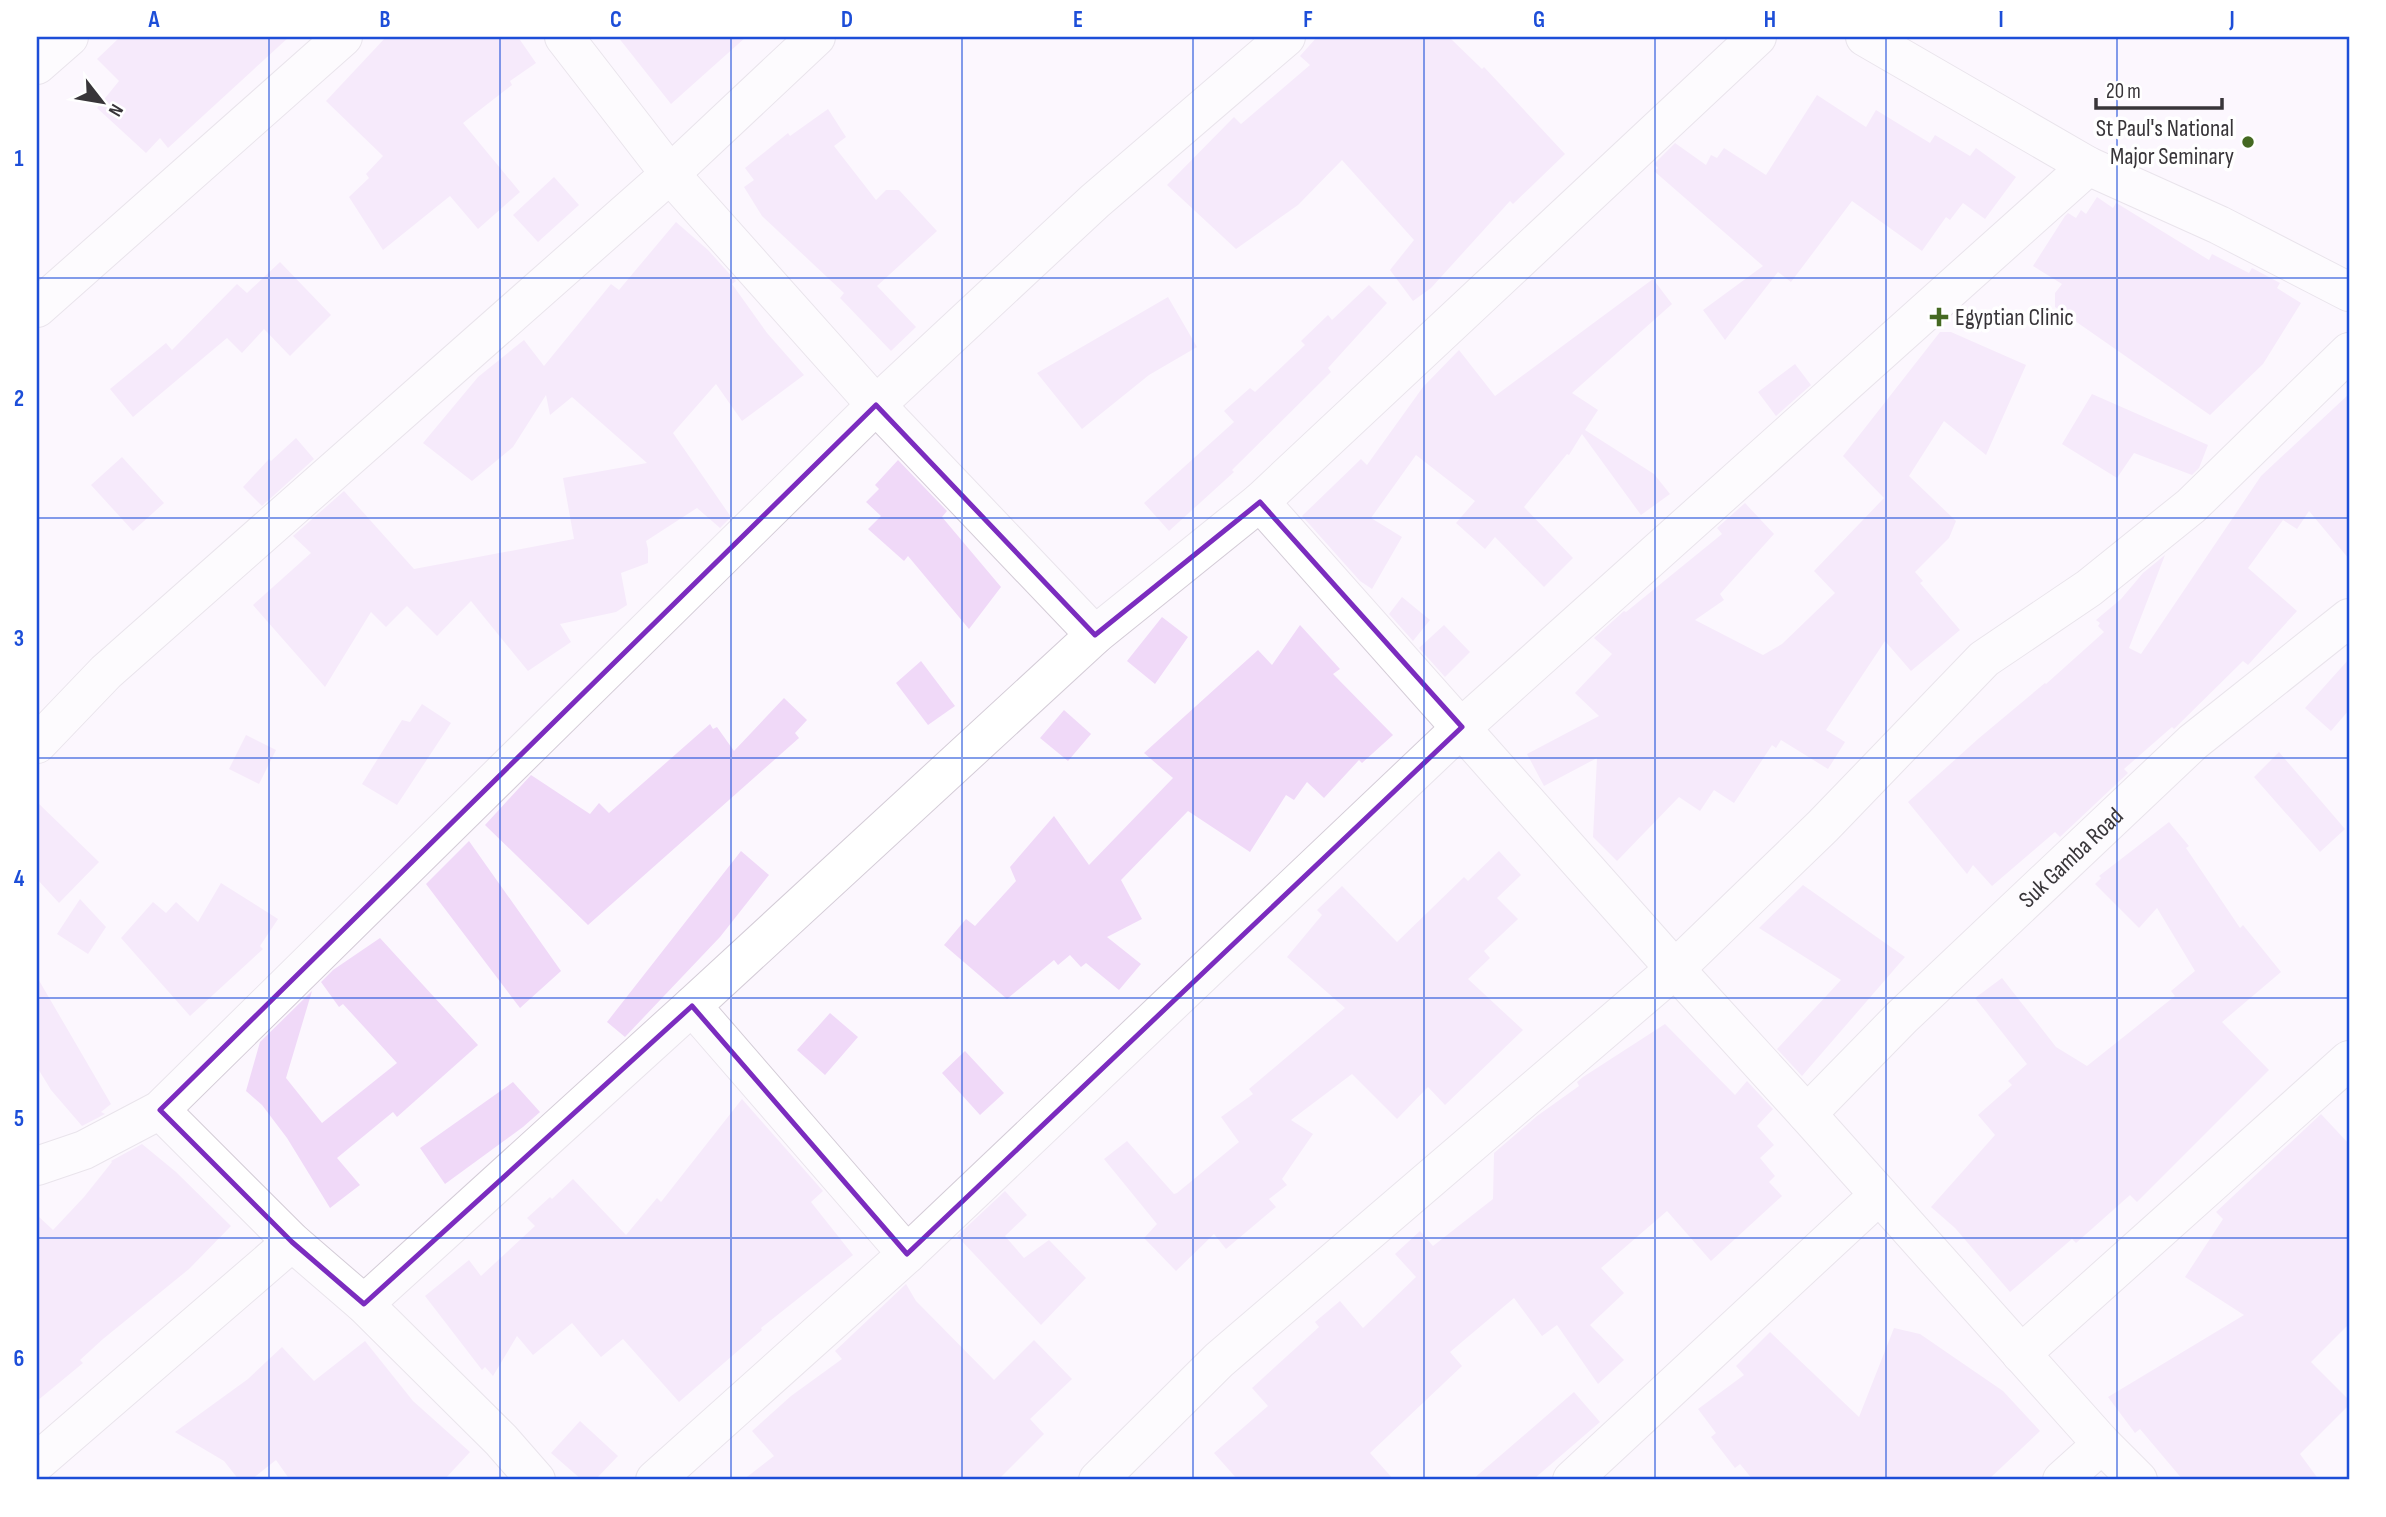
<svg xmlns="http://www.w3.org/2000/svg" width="2386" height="1517" font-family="'Sofia Sans Condensed',sans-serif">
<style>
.building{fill:#f0d9f8}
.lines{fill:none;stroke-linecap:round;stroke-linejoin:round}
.minor-casing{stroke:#d4ccd7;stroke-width:40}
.minor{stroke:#fff;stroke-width:38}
.marked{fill:none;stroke:#7b2cbf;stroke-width:5;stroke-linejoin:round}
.grid{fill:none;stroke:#1d4ed8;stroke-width:2;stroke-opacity:0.55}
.poi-dot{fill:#456922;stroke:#fff;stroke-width:2.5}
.labels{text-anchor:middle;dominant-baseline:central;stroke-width:7;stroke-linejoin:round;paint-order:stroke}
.poi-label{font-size:24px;fill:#383539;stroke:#fff;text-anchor:end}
.street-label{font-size:24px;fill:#383539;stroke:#fff}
.neatline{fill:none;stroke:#1d4ed8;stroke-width:2.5}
.grid-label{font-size:23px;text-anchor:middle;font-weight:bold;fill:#1d4ed8}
</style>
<rect width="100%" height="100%" fill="#fcf7fe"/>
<!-- building -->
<path class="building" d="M120 37H289L168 148 160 138 146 153 97 108 119 81 97 59Z
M386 37H518L536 63 510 81 512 85 463 123 520 192 478 229 450 196 383 250 349 197 369 178 366 174 383 156 326 101Z
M618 37H746L671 104Z
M1317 37H1449L1482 69 1484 67 1565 154 1513 204 1510 201 1431 288 1413 301 1390 270 1414 240 1342 160 1298 205 1236 249 1167 185 1234 117 1241 124 1310 65 1300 56Z
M1817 95 1866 127 1876 110 1930 143 1935 135 1970 156 1976 148 2016 177 1985 219 1963 203 1950 220 1946 217 1922 251 1852 201 1791 282 1778 272 1725 340 1703 310 1763 266 1654 171 1658 168 1654 164 1675 143 1706 165 1711 155 1717 158 1724 148 1766 175Z
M828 109 846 137 834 146 876 200 886 190H899L937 231 877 286 916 327 891 351 840 298 844 293 762 216 744 187 754 180 745 168 788 133 790 136Z
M554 177 579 205 538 242 513 215Z
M2097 197 2113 208 2116 203 2118 204 2209 260 2212 254 2249 273 2252 268 2280 283 2277 288 2301 303 2263 364 2210 415 2055 307V293L2062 284 2033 266 2065 216 2068 213 2076 218 2081 210 2086 214Z
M676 222 708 250 736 281 732 284 767 333 804 375 742 421 716 384 673 433 731 517 720 528 697 508 646 541 648 549V563L621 573 627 605 616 612 560 624 571 642 528 671 471 601 437 636 407 606 386 627 371 612 325 687 253 605 311 553 293 536 344 491 414 569 574 539 563 478 647 463 572 397 550 415 546 395 513 447 472 481 423 443 478 377 524 340 544 366 611 284 619 290Z
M280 262 331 315 290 356 264 329 242 353 227 338 133 417 110 389 166 343 172 350 237 284 247 293Z
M1653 279 1672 304 1572 393 1598 410 1585 430 1654 474 1670 494 1641 515 1582 434 1569 455 1567 454 1524 507 1573 558 1544 587 1495 537 1485 549 1456 523 1475 501 1416 455 1371 518 1402 537 1372 589 1360 581 1302 516 1361 459 1367 465 1423 387 1459 350 1495 396Z
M1369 285 1387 303 1328 368 1331 372 1232 470 1234 472 1169 531 1144 503 1234 422 1224 411 1250 388 1255 392 1305 345 1301 341 1328 315 1332 320Z
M1168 297 1197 347 1149 375 1082 429 1037 373Z
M1940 332H1951L2026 365 1986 455 1944 421 1909 476 1956 521 1949 538 1915 572 1923 581 1920 583 1960 630 1911 671 1885 641 1826 730 1845 742 1828 769 1781 740 1776 748 1772 745 1734 803 1714 790 1700 811 1679 797 1617 861 1593 837 1597 758 1544 786 1527 754 1599 716 1575 693 1612 654 1594 638 1624 611 1626 612 1722 534 1717 528 1745 503 1774 534 1720 594 1724 600 1695 620 1763 655 1782 644 1835 593 1814 571 1884 498 1843 456Z
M1795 364 1811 385 1776 416 1758 392Z
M2092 394 2208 445 2199 468 2192 475 2134 453 2117 478 2062 444Z
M2349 394V559L2309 511 2297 529 2283 520 2248 568 2297 611 2248 665 2243 661 2174 729 2172 727 2124 769 2128 773 2060 837 2055 832 1992 886 1973 865 1967 874 1908 802 1978 739 2045 683 2046 684 2104 632 2098 626 2100 623 2096 620 2121 599 2143 573 2165 555 2129 648 2141 654 2261 476Z
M296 438 314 459 262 506 243 487 269 459 271 461Z
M122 457 164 503 133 531 91 485Z
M898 460 947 511 942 517 1001 587 969 629 908 556 904 561 868 529 881 516 866 502 879 489 875 485Z
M1402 597 1430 620 1413 641 1389 614Z
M1162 617 1188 637 1155 684 1127 661Z
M1300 625 1340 669 1333 674 1393 735 1362 763 1359 760 1324 798 1307 782 1294 800 1286 795 1250 852 1188 811 1121 880 1142 919 1107 937 1141 964 1119 990 1086 963 1081 967 1070 955 1058 965 1054 960 1007 999 944 945 966 919 975 926 1016 881 1010 867 1054 816 1089 865 1173 778 1144 753 1258 650 1272 665Z
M1444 625 1470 652 1445 677 1419 648Z
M2349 659V710L2331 731 2305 708Z
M921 661 955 706 928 725 896 683Z
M784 698 807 720 795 733 799 738 588 925 485 825 531 775 590 814 599 803 609 813 710 724 713 729 717 727 734 751Z
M422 704 451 723 397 805 362 784 402 720 410 722Z
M1064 710 1091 734 1068 761 1040 738Z
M246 735 276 750 259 784 229 769Z
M2279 752 2345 829 2320 852 2254 777Z
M37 802 99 862 59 903 37 879Z
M2169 822 2189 846 2186 848 2240 928 2243 925 2281 972 2222 1022 2269 1070 2137 1202 2130 1195 2076 1243 2072 1239 2010 1292 1955 1228 1931 1207 1995 1135 1978 1115 2012 1085 2008 1081 2027 1064 1975 998 2002 978 2056 1047 2087 1066 2175 996 2171 991 2195 971 2157 908 2139 928 2095 884 2101 878 2099 876Z
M469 841 561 971 520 1008 426 884Z
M741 851 769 875 720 937 625 1037 607 1022Z
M1499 851 1521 875 1497 898 1518 919 1484 951 1490 958 1468 979 1523 1030 1445 1105 1428 1087 1397 1119 1352 1074 1291 1120 1313 1134 1282 1179 1287 1185 1269 1199 1276 1207 1226 1249 1214 1234 1176 1271 1144 1238 1157 1224 1104 1159 1127 1141 1174 1194 1177 1193 1239 1142 1221 1117 1253 1094 1249 1089 1345 1008 1287 957 1322 915 1317 910 1342 886 1397 942 1464 877 1468 881Z
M221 883 278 919 260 946 263 949 190 1016 121 938 153 902 166 913 176 902 198 922Z
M1803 885 1905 957 1802 1076 1777 1049 1841 980 1759 928Z
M80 899 106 927 88 954 57 934Z
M380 938 478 1045 397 1117 393 1112 337 1158 360 1185 330 1208 287 1138 262 1105 246 1091 260 1042 312 991 286 1078 322 1123 397 1063 343 1004 339 1007 321 982 333 970Z
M37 977 111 1104 101 1112 105 1114 82 1126 51 1090 37 1067Z
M830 1013 858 1037 825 1075 797 1050Z
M1665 1024 1735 1095 1747 1081 1773 1109 1757 1126 1774 1145 1760 1158 1775 1176 1769 1182 1782 1196 1711 1261 1667 1211 1601 1268 1624 1293 1590 1325 1624 1360 1598 1384 1557 1325 1542 1336 1514 1298 1450 1352 1462 1366 1370 1453 1394 1480H1238L1214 1453 1268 1406 1252 1388 1319 1327 1315 1322 1340 1301 1363 1328 1416 1277 1395 1254 1420 1231 1433 1246 1493 1199 1494 1153 1537 1116 1579 1086 1577 1082 1583 1077Z
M965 1051 1004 1093 980 1115 942 1073Z
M513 1082 540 1112 523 1127 445 1184 420 1148Z
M742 1099 823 1191 811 1202 853 1255 761 1328 762 1330 679 1402 623 1339 601 1357 572 1323 533 1355 517 1336 493 1376 485 1367 482 1370 425 1296 469 1260 481 1276 535 1226 527 1218 550 1197 552 1199 573 1179 626 1235 657 1198 661 1202Z
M2321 1114 2349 1144V1324L2311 1362 2349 1400V1405L2300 1454 2319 1480H2183L2140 1429 2135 1433 2108 1397 2244 1315 2185 1277 2223 1219 2216 1212Z
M142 1144 176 1172 231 1226 189 1269 103 1339 80 1360 83 1363 37 1401V1215L53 1230 84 1197 112 1162 111 1161Z
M1005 1191 1027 1215 1005 1236 1024 1258 1049 1240 1086 1278 1041 1325 957 1236Z
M906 1284 916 1301 994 1380 1034 1340 1072 1379 1030 1419 1044 1434 998 1480H743L774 1456 752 1431 791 1396 842 1359 835 1351Z
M1894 1328 1920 1334 2003 1391 2040 1431 1988 1480H1753L1740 1464 1735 1468 1711 1437 1716 1433 1698 1409 1744 1375 1736 1366 1770 1332 1859 1417Z
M365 1341 413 1401 470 1452 444 1480H290L276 1460 251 1480H239L224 1461 175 1432 248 1379 282 1347 314 1381Z
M1574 1392 1600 1422 1535 1478 1472 1480Z
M580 1421 618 1456 595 1480H582L551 1453Z"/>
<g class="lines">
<!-- minor casing -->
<g class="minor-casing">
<g id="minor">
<path d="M564 37 670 174 876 405 1095 635"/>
<path d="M1865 37 2088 166 2219 225 2349 292"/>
<path d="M37 65 69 37"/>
<path d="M37 308 343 37"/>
<path d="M1260 502 1675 969 1807 1114 2102 1444 2138 1480"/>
<path d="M37 744 106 672 670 174 816 37"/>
<path d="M692 1006 907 1254"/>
<path d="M160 1110 292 1242 364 1304 501 1440 536 1480"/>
<path id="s1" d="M1807 1114 1902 1017 2193 742 2349 618"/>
<path d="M37 1166 84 1150 160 1110 876 405 1095 201 1286 37"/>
<path d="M364 1304 692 1006 1095 635 1260 502 1757 37"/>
<path d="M2021 1354 2349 1060"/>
<path d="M37 1462 292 1242"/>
<path d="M655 1480 907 1254 1462 727 2088 166"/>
<path d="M1098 1480 1219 1360 1675 969 1823 826 1984 659 2089 588 2191 506 2349 352"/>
<path d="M1572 1480 1879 1195"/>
<path d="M2062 1480 2102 1444"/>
</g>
</g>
<!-- minor -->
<use href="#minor" class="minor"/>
</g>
<!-- marked area -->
<path d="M0 0H2386V1517H0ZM876 405 1095 635 1260 502 1462 727 907 1254 692 1006 364 1304 292 1242 160 1110Z" fill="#fcf7fe" fill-opacity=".55" fill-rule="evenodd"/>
<path class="marked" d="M876 405 1095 635 1260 502 1462 727 907 1254 692 1006 364 1304 292 1242 160 1110Z"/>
<!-- grid -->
<path class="grid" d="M269 37V1480M500 37V1480M731 37V1480M962 37V1480M1193 37V1480M1424 37V1480M1655 37V1480M1886 37V1480M2117 37V1480M37 278H2349M37 518H2349M37 758H2349M37 998H2349M37 1238H2349"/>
<!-- markers -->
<g class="poi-dot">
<circle cx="2248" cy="142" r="7"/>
<path d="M1935.5 306.5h7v7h7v7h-7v7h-7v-7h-7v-7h7z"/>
</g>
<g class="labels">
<!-- poi labels -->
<g class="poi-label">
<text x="2234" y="128">St Paul's National<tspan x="2234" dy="28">Major Seminary</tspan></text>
<text x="1955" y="317" text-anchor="start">Egyptian Clinic</text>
</g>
<!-- street labels -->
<g class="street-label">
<text stroke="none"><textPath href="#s1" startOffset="368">Suk Gamba Road</textPath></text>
</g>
</g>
<!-- border -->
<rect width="2386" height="1517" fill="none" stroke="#ffffff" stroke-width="77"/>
<!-- north arrow -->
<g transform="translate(102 102) rotate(121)" stroke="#ffffff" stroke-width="5" paint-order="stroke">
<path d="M0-5L12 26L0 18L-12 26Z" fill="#383539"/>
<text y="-10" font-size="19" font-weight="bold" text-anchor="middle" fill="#383539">N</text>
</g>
<!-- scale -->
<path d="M2096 98v10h126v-10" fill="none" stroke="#383539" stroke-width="3.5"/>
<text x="2106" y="98" font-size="21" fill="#383539" stroke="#ffffff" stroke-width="5" paint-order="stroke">20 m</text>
<rect x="38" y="38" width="2310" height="1440" class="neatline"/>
<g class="grid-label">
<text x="154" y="27">A</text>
<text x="385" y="27">B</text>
<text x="616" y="27">C</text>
<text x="847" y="27">D</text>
<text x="1078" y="27">E</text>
<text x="1308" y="27">F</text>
<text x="1539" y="27">G</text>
<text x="1770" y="27">H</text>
<text x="2001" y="27">I</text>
<text x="2232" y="27">J</text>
<text x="19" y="166">1</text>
<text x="19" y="406">2</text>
<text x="19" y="646">3</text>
<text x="19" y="886">4</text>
<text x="19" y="1126">5</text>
<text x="19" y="1366">6</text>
</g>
</svg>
